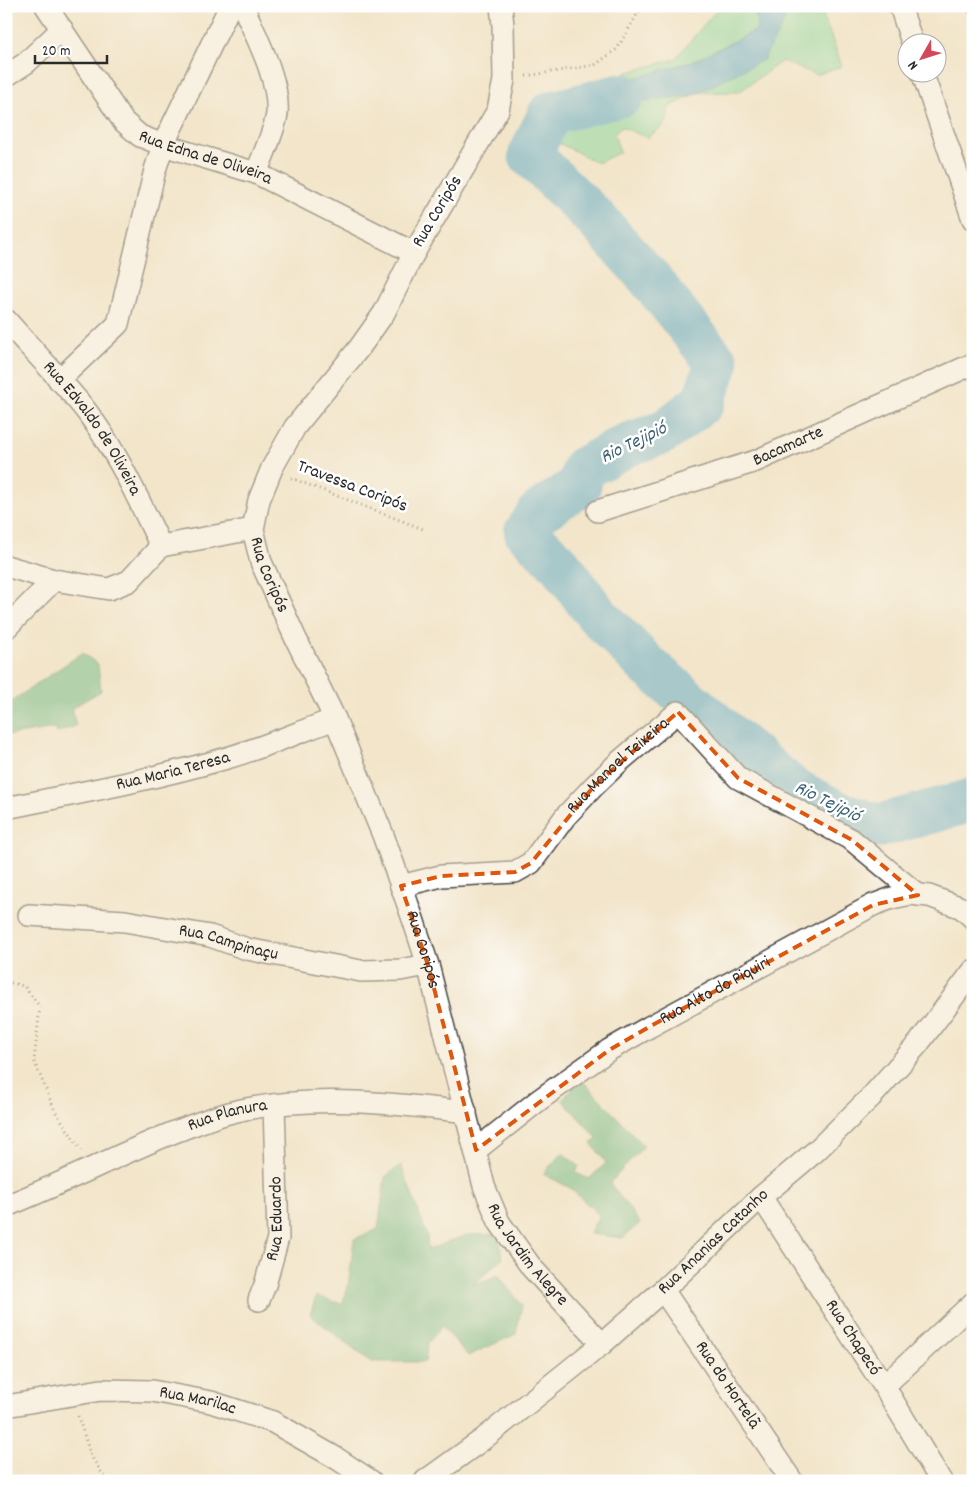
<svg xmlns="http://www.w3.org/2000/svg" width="979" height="1487" font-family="Dekko,sans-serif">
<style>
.green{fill:#7ed79c;stroke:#548164}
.forest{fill:#66b884;stroke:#487258}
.water{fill:#4fa5cb;stroke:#3d687b}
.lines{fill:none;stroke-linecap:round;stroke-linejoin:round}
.river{stroke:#4fa5cb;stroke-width:44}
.minor-casing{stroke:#494743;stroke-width:24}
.path{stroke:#494743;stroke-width:3;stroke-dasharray:1 4;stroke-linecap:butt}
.minor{stroke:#fff;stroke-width:21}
.rail{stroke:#2b2b2b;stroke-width:4;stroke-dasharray:8 4;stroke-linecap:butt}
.marked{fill:none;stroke:#df570e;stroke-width:4;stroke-dasharray:10 6;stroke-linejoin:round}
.labels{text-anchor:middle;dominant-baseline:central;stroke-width:5;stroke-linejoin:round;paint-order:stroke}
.street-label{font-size:18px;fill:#2b2b2b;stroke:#fff}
.water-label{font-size:19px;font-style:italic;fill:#3b6273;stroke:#fff}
</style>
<rect width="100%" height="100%" fill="#fff"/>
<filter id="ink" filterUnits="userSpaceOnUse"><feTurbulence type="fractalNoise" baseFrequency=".02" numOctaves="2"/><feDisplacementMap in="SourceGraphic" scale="10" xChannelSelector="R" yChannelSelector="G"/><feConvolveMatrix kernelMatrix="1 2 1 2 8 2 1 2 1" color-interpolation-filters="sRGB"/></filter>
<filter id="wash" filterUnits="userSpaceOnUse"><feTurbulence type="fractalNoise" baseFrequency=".0096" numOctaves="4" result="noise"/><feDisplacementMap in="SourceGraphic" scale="20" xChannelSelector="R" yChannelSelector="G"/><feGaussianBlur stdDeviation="1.12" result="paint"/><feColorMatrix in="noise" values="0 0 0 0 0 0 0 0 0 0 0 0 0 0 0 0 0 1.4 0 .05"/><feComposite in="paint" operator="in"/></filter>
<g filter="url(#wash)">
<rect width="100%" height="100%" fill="#f2e5cb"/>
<!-- green -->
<path class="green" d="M720 6H788L792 15 821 9 842 66 816 75 782 61 739 92 697 93 669 107 666 124 647 138 622 127 614 134 620 152 598 163 555 141 573 87 675 59Z"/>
<!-- forest -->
<path class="forest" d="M82 653 98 664 101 691 72 708 76 726 56 733 55 728 6 736V705Z
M581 1079 644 1146 610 1183 640 1223 623 1238 589 1234 599 1215 570 1188 543 1174 562 1153 579 1166 576 1173 589 1179 606 1163 591 1143 598 1139 562 1100Z
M401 1165 427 1235 428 1250 466 1235 498 1234 503 1258 473 1285 498 1275 522 1305 516 1334 468 1356 442 1326 428 1343 425 1362H371L310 1315 316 1296 342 1304 348 1287 354 1239 378 1229 385 1177Z"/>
<!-- water -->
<path class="water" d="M755 6H781L785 20 763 60 693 95 615 104 567 112 557 101 693 61 757 30Z"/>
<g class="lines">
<!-- river -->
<path class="river" d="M622 95 550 113 530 155 595 218 649 278 717 363 703 402 664 432 627 445 584 468 579 486 539 512 526 532 560 565 597 615 649 667 793 789 839 813 879 826 973 800"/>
</g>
</g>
<g filter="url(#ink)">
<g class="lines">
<!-- minor casing -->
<g class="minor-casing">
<g id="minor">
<path id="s1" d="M46 6 123 121 140 136 163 145 256 173 414 253"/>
<path d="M243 6C256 37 280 80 277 114 275 127 262 159 256 173"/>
<path id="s2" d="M501 6 503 25 504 80 498 110 414 253 384 313 360 347 295 427 272 468 259 500 253 529 261 562 295 637 335 719 383 835 413 919 428 965 484 1186 499 1222 532 1268 602 1344"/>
<path d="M900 6 912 42"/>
<path d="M922 72 973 219"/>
<path d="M6 76 26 63 62 29"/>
<path id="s3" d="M6 320C33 351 62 380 87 412 118 453 139 501 161 546"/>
<path d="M59 380 118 324 155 170 163 145 230 6"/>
<path id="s4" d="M598 511 756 461 973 364"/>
<path d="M6 566 54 580 109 589 129 581 161 546 253 529"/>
<path d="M6 628 54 580"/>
<path id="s5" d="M6 808C80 793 154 779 227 758 264 747 299 732 335 719"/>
<path id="s6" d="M401 886 441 876 515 872 531 863 565 817 594 786 620 761 678 712 738 778 852 840 918 895"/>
<path id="s7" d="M29 915 125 921 210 936 247 949 361 971 400 970 428 965"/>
<path id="s8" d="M476 1150 539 1100 609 1050 649 1027 873 905 892 898 911 894 929 896 962 908 973 918"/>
<path id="s9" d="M761 1197 884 1386 941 1481"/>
<path id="s10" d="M6 1206C64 1183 119 1154 177 1131 199 1123 222 1113 246 1109 318 1095 393 1103 466 1112"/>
<path id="s11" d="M663 1290 792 1481"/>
<path id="s12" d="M259 1300 265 1285 278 1238 274 1105"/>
<path d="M884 1386 973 1303"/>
<path id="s13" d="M6 1406 101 1390 152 1391 211 1402 273 1422 336 1458 371 1481"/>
<path id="s14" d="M425 1481 482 1440 602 1344 663 1290 761 1197 817 1150 873 1095 918 1044 973 971"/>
</g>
</g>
<!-- path -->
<path class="path" d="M526 76 595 65 617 49 642 6
M291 478 423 529
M6 982 24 986 40 1007 34 1061 55 1111 81 1150
M78 1416 91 1456 107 1481"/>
<!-- minor -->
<use href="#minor" class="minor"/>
<!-- rail -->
<path class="rail" d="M968 6 973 20"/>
</g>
</g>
<!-- marked area -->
<path d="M0 0H979V1487H0ZM678 712 738 778 852 840 918 895 873 905 649 1027 609 1050 476 1150 428 965 401 886 441 876 515 872 531 863 594 786Z" fill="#f2e5cb" fill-opacity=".55" fill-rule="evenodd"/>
<path class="marked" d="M678 712 738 778 852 840 918 895 873 905 649 1027 609 1050 476 1150 428 965 401 886 441 876 515 872 531 863 594 786Z"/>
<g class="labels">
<!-- street labels -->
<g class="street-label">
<text stroke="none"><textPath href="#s1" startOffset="230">Rua Edna de Oliveira</textPath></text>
<text transform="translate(438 212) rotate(-59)">Rua Coripós</text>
<text stroke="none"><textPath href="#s3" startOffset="139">Rua Edvaldo de Oliveira</textPath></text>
<text stroke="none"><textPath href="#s4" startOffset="201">Bacamarte</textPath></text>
<text transform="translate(352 487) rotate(21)">Travessa Coripós</text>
<text stroke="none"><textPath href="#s2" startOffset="642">Rua Coripós</textPath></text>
<text stroke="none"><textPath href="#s6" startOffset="265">Rua Manoel Teixeira</textPath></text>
<text stroke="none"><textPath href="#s5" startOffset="171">Rua Maria Teresa</textPath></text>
<text stroke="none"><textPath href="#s7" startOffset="202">Rua Campinaçu</textPath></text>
<text stroke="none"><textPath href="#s2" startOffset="1048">Rua Coripós</textPath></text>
<text stroke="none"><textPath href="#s8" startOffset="288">Rua Alto do Piquiri</textPath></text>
<text stroke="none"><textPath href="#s10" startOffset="240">Rua Planura</textPath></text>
<text stroke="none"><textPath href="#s12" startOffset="84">Rua Eduardo</textPath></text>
<text stroke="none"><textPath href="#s14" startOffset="375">Rua Ananias Catanho</textPath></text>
<text stroke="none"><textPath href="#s2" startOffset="1374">Rua Jardim Alegre</textPath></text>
<text stroke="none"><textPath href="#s9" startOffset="168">Rua Chapecó</textPath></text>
<text stroke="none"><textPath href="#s11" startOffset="115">Rua do Hortelã</textPath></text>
<text stroke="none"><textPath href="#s13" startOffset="194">Rua Marilac</textPath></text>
</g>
<!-- water labels -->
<g class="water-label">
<text transform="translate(634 444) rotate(-26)">Rio Tejipió</text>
<text transform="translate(827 803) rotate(26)">Rio Tejipió</text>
</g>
</g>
<!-- margin -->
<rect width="979" height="1487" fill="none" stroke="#fff" stroke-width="25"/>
<!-- north arrow -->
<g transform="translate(922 58) rotate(231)"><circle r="24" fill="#ffffff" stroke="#aaaaaa"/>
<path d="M0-4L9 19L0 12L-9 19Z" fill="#d1495b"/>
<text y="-8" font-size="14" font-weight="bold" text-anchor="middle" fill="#2b2b2b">N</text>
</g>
<!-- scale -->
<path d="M35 55v8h72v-8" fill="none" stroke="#2b2b2b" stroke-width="2.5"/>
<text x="42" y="55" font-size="15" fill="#2b2b2b" stroke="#ffffff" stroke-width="4" paint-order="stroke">20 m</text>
</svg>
